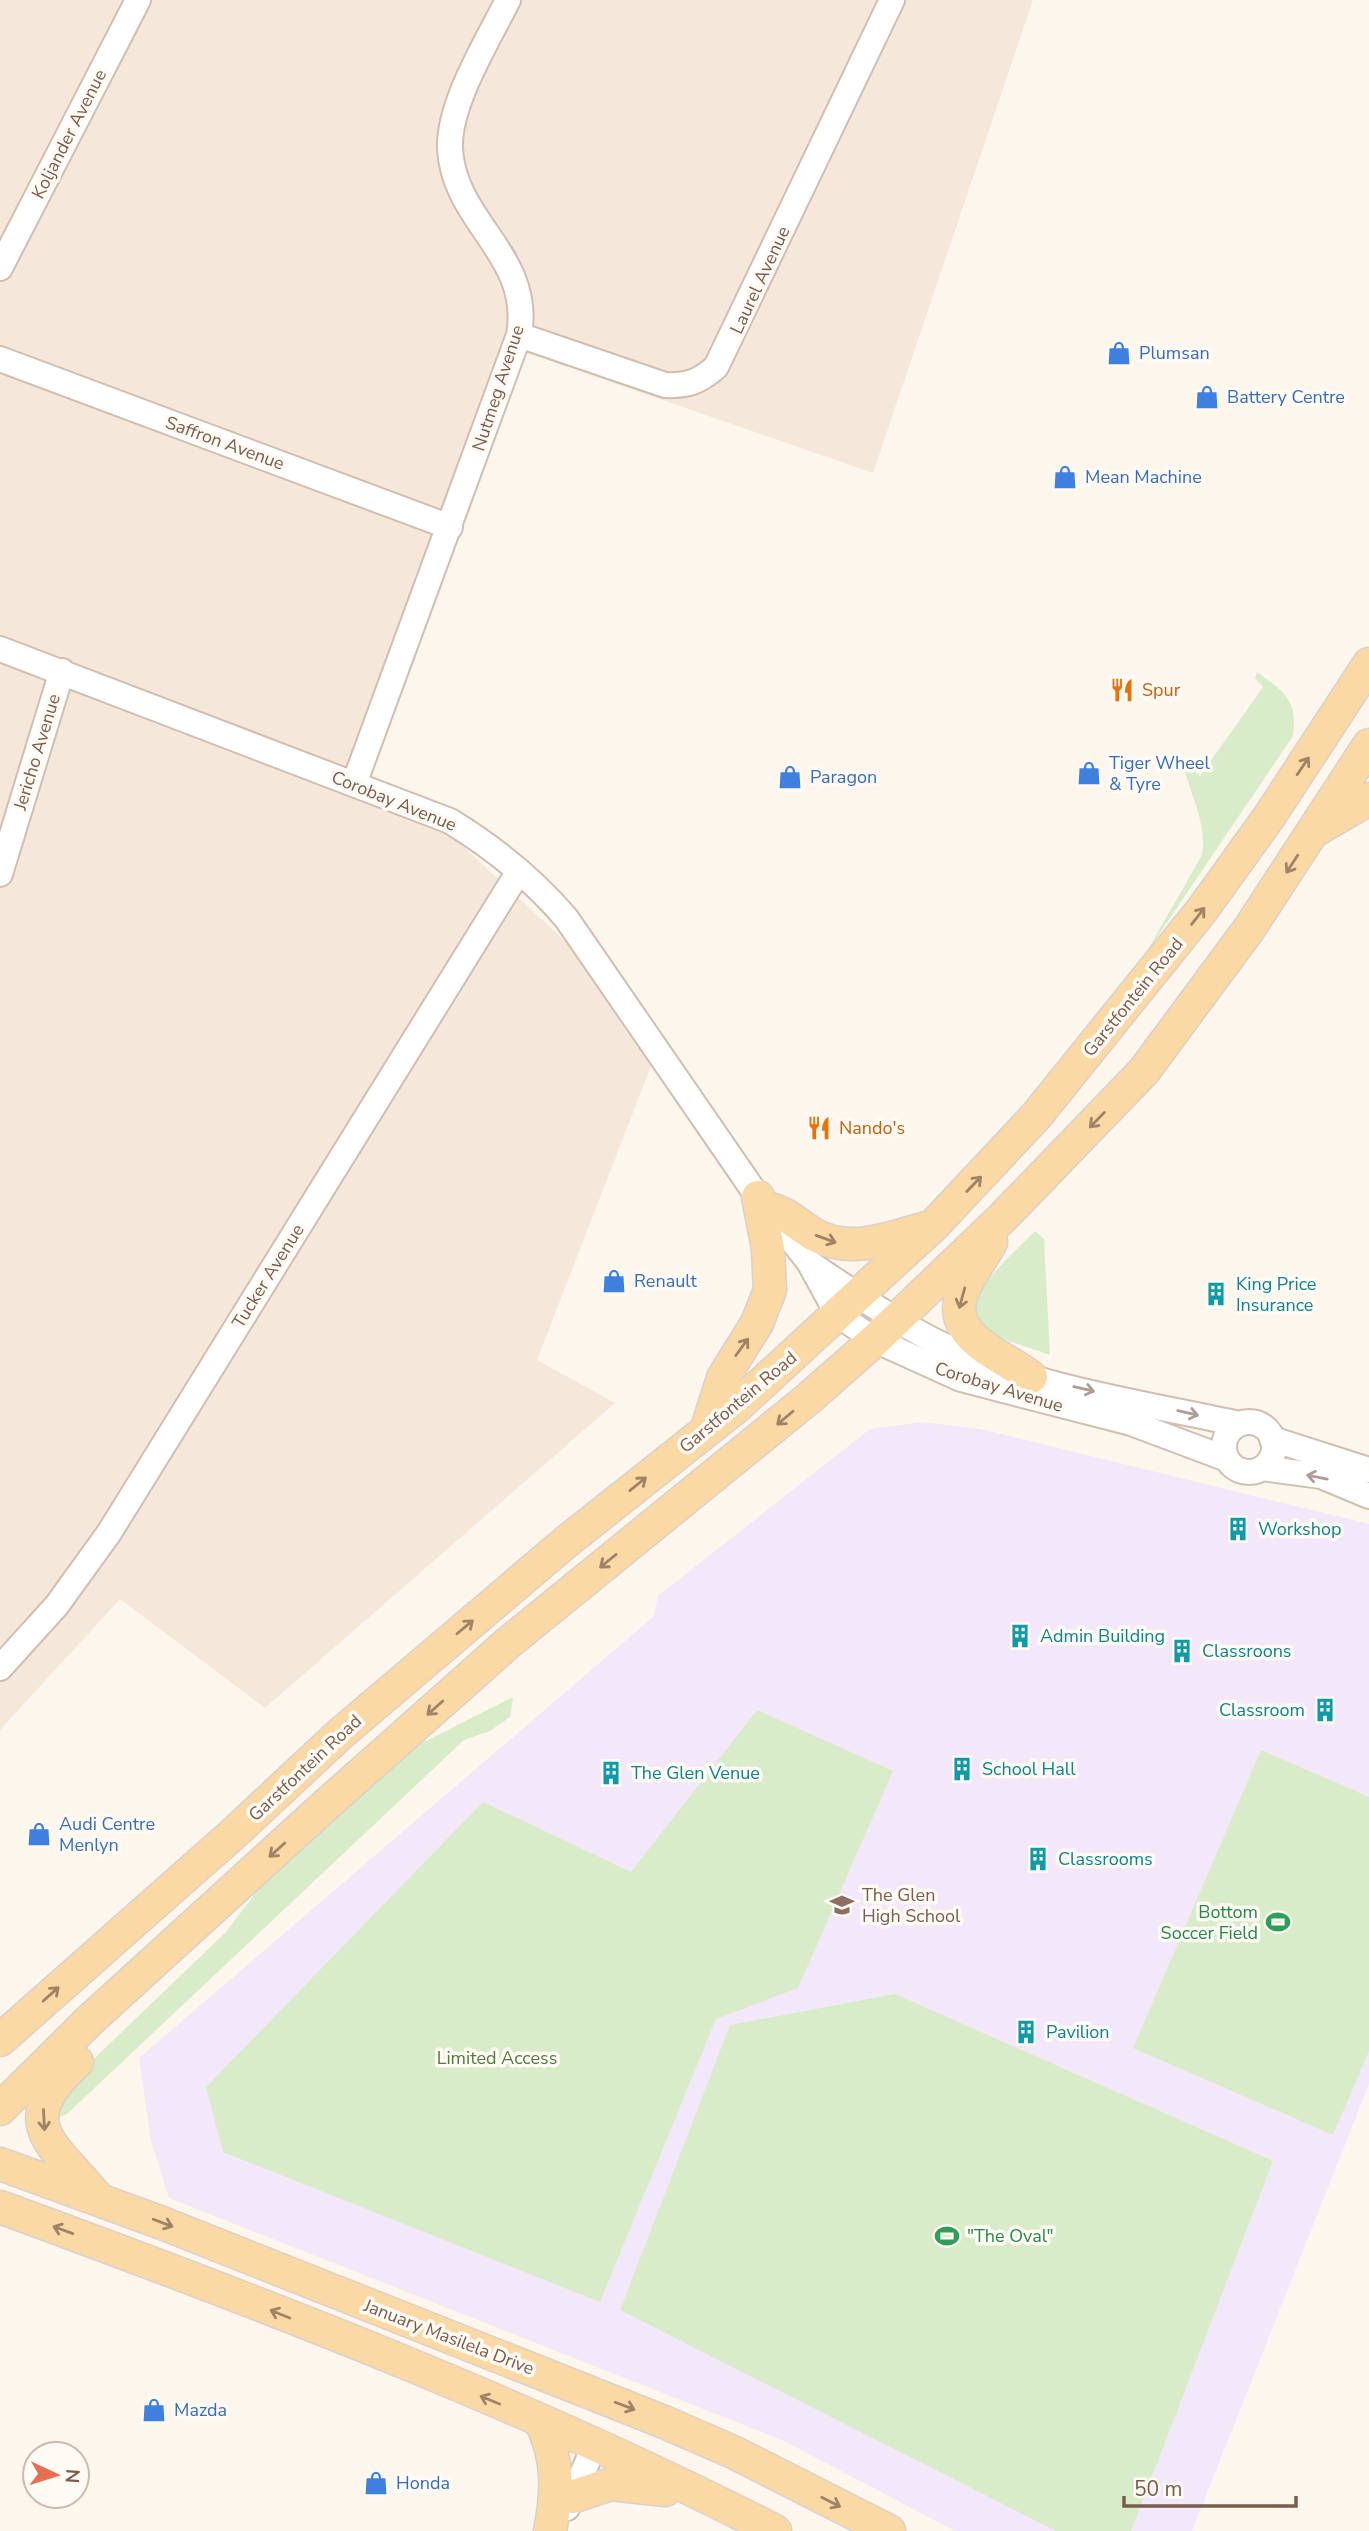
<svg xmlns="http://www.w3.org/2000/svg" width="1369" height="2531" font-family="'Nunito Sans',sans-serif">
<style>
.residential{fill:#f5e8da}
.education{fill:#f3e8fa}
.green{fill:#d8ecc9}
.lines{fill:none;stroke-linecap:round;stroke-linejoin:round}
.minor-casing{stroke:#d1beb0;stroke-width:28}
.major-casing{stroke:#dad1cd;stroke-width:35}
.minor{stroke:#fff;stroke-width:24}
.major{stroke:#fbd9a5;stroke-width:32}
.oneway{stroke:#a18267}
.oneway2{stroke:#af9d94}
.labels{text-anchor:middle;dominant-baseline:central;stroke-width:7;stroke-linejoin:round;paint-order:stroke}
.street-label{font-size:18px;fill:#7a5c4d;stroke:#fffaf3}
.shop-label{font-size:18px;fill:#366cbe;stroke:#fffaf3;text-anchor:start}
.food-label{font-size:18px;fill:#c56008;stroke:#fffaf3;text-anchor:start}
.culture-label{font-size:18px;fill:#0d838f;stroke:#fffaf3;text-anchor:start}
.education-label{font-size:18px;fill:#785e54;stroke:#fffaf3;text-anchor:start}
.leisure-label{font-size:18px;fill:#27864d;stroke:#fffaf3;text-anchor:end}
.park-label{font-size:18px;fill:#537a41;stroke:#fffaf3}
</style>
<rect width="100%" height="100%" fill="#fdf6ec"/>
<!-- residential -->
<path class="residential" d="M0 0H1033L873 473 516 349 340 784 0 653Z
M0 664 453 837 565 941 651 1066 537 1360 615 1403 265 1708 120 1599 0 1730Z"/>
<!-- education -->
<path class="education" d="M923 1422 980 1429 1369 1524V2084L1192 2531H955L784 2441 169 2198 151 2141 139 2058 653 1617 658 1596 870 1429Z"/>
<!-- green -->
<path class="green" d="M1257 672C1284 692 1298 699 1293 736L1143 958 1202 855C1207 826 1192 797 1184 769L1188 764 1200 776 1263 687 1255 678Z
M1035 1231 1044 1239 1050 1355C1032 1348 1010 1343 994 1334 945 1306 1014 1254 1035 1231Z
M513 1697 510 1717 490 1731 464 1740 67 2114 53 2120V2098L226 1932 263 1883 412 1748Z
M757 1710 893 1771 798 1988 716 2019 600 2302 223 2152 206 2087 483 1802 631 1872Z
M1261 1750 1369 1797V2051L1333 2135 1133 2048Z
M895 1994 1273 2161 1131 2531H1056L620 2310 730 2025Z"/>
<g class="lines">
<!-- minor casing -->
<g class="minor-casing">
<path id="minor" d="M0 268 138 0
M519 335 665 385C687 386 699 382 716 367L892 0
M0 359 450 527
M0 649 450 821C494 848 533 879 566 918L758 1197 809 1262 838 1315 875 1340 961 1379 1131 1423 1227 1459
M354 784 519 335C533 255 454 223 450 149 448 104 488 40 508 0
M0 874 62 671
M812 1265C856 1294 901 1326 949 1348 1040 1388 1142 1403 1239 1424
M1224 1447a25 25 0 1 1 50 0a25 25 0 1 1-50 0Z
M1272 1439 1369 1470
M1262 1468 1321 1476 1369 1496
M0 1668 57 1605 109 1533 519 871
M567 2508 594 2447"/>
</g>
<!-- major casing -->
<g class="major-casing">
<path id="major" d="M1319 828 1369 799
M767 1208C789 1214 795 1223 813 1234 849 1255 892 1238 929 1227
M991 1242C982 1260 968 1276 962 1294 946 1338 1004 1356 1031 1377
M706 1431 723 1378 757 1323 770 1290 768 1249 758 1197
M0 2040 233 1834 339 1735 566 1542 735 1408 934 1225 1037 1115 1202 910 1269 817 1369 664
M77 2062C10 2123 53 2144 96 2196
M0 2109 90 2020 327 1804 508 1643 808 1399 875 1340 1004 1216 1144 1071 1249 929 1369 745
M0 2164 162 2223 664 2422 733 2452 889 2531
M0 2207C262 2303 526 2404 775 2531
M540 2420C559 2459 558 2490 550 2531
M572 2497 611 2484 665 2490"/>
</g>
<!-- minor -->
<use href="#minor" class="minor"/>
<!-- major -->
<use href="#major" class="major"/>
</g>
<!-- one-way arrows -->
<defs><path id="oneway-shaft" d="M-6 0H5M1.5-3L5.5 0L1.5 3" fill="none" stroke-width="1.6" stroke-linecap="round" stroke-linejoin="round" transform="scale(1.75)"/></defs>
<g class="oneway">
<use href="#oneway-shaft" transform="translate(1303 766) rotate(-56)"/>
<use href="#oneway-shaft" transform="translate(1292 864) rotate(123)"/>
<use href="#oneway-shaft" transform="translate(1198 916) rotate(-52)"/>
<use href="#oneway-shaft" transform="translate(1097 1120) rotate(134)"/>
<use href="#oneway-shaft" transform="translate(974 1184) rotate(-46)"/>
<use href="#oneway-shaft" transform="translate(826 1239) rotate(20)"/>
<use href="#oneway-shaft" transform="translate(962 1298) rotate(105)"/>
<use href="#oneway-shaft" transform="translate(742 1347) rotate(-54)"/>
<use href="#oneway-shaft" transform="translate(785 1418) rotate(140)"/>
<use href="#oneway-shaft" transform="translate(638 1484) rotate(-39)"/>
<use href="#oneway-shaft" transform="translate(608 1561) rotate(141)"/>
<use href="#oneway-shaft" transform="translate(465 1627) rotate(-40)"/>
<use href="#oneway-shaft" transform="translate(435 1708) rotate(138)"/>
<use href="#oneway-shaft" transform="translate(277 1850) rotate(138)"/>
<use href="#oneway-shaft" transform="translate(51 1994) rotate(-42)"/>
<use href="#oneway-shaft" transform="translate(44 2120) rotate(87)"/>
<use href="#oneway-shaft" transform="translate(163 2223) rotate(21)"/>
<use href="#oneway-shaft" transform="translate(63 2230) rotate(-160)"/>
<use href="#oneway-shaft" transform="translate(280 2314) rotate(-158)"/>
<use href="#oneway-shaft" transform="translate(490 2400) rotate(-158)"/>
<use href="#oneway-shaft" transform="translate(625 2406) rotate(21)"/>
<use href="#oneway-shaft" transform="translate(831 2502) rotate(27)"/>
</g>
<g class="oneway2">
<use href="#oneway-shaft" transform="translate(1084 1389) rotate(13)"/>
<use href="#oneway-shaft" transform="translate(1188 1413) rotate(13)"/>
<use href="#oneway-shaft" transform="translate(1317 1477) rotate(-169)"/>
</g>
<!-- icons -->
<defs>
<g id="shop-bare" transform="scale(1.89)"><path d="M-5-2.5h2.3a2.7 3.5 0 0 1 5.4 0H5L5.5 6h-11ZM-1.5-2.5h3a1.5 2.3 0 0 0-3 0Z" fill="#3f7fe0" stroke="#fffaf3" stroke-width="2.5" paint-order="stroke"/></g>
<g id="restaurant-bare" transform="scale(1.89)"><path d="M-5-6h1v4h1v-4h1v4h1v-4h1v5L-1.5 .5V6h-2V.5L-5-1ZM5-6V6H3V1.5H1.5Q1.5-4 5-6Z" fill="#e8710a" stroke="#fffaf3" stroke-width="2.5" paint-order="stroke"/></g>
<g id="building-bare" transform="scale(1.89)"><path d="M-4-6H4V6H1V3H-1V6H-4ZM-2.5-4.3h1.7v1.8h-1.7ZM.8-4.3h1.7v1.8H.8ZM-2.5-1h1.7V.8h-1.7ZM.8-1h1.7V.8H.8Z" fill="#0f9aa8" stroke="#fffaf3" stroke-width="2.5" paint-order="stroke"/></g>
<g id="school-bare" transform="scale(1.89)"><path d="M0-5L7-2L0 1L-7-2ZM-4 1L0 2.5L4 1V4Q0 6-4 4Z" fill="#8d6e63" stroke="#fffaf3" stroke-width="2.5" paint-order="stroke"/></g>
<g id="stadium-bare" transform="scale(1.89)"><path d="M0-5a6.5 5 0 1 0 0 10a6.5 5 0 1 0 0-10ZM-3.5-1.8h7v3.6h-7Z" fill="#2e9e5b" stroke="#fffaf3" stroke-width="2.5" paint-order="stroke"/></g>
</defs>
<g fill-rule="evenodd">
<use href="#shop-bare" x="1119" y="353"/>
<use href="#shop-bare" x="1207" y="397"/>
<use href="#shop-bare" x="1065" y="477"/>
<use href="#restaurant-bare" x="1122" y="690"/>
<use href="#shop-bare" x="1089" y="773"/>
<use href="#shop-bare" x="790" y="777"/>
<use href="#restaurant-bare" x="819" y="1128"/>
<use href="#shop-bare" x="614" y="1281"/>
<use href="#building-bare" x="1216" y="1294"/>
<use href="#building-bare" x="1238" y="1529"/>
<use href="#building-bare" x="1020" y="1636"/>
<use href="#building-bare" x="1182" y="1651"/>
<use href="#building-bare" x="1325" y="1710"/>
<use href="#building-bare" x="962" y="1769"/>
<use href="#building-bare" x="611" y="1773"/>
<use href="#shop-bare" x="39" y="1834"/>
<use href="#building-bare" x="1038" y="1859"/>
<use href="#school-bare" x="842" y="1905"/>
<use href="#stadium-bare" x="1278" y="1922"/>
<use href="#building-bare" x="1026" y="2032"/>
<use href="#stadium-bare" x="947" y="2236"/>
<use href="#shop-bare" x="154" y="2410"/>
<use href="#shop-bare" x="376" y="2483"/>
</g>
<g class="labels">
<!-- street labels -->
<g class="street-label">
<text transform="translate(69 134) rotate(-63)">Koljander Avenue</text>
<text transform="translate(760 280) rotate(-65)">Laurel Avenue</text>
<text transform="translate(498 388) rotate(-72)">Nutmeg Avenue</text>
<text transform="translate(225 443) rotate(20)">Saffron Avenue</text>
<text transform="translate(37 752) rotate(-73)">Jericho Avenue</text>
<text transform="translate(394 801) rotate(22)">Corobay Avenue</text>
<text transform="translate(1133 997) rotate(-51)">Garstfontein Road</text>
<text transform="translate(268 1276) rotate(-58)">Tucker Avenue</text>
<text transform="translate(999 1387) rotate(17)">Corobay Avenue</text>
<text transform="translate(738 1402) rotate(-40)">Garstfontein Road</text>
<text transform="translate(305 1768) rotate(-43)">Garstfontein Road</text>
<text transform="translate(449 2337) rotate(21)">January Masilela Drive</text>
</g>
<!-- shop labels -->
<g class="shop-label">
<text x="1139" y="353">Plumsan</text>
<text x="1227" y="397">Battery Centre</text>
<text x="1085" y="477">Mean Machine</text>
<text x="1109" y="763">Tiger Wheel<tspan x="1109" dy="21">&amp; Tyre</tspan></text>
<text x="810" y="777">Paragon</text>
<text x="634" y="1281">Renault</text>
<text x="59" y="1824">Audi Centre<tspan x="59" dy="21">Menlyn</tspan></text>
<text x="174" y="2410">Mazda</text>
<text x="396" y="2483">Honda</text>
</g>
<!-- food labels -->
<g class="food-label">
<text x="1142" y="690">Spur</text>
<text x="839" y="1128">Nando's</text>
</g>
<!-- culture labels -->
<g class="culture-label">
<text x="1236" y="1284">King Price<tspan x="1236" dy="21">Insurance</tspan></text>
<text x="1258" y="1529">Workshop</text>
<text x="1040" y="1636">Admin Building</text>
<text x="1202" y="1651">Classroons</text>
<text x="1305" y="1710" text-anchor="end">Classroom</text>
<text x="982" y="1769">School Hall</text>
<text x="631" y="1773">The Glen Venue</text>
<text x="1058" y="1859">Classrooms</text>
<text x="1046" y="2032">Pavilion</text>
</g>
<!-- education labels -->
<g class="education-label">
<text x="862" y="1895">The Glen<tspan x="862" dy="21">High School</tspan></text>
</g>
<!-- leisure labels -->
<g class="leisure-label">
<text x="1258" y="1912">Bottom<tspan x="1258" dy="21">Soccer Field</tspan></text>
<text x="967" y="2236" text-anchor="start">"The Oval"</text>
</g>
<!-- park labels -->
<g class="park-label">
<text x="497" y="2058">Limited Access</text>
</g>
</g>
<!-- north arrow -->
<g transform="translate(56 2475) rotate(94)"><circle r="33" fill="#fffaf3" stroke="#cabbb1" stroke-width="2"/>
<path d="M0-5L12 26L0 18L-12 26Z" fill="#e76f51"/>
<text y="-10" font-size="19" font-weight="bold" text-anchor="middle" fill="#7a5c4d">N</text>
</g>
<!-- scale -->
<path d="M1124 2496v10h172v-10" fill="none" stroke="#7a5c4d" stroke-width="3.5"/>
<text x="1134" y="2496" font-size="21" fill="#7a5c4d" stroke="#fffaf3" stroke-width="5" paint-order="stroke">50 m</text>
</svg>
